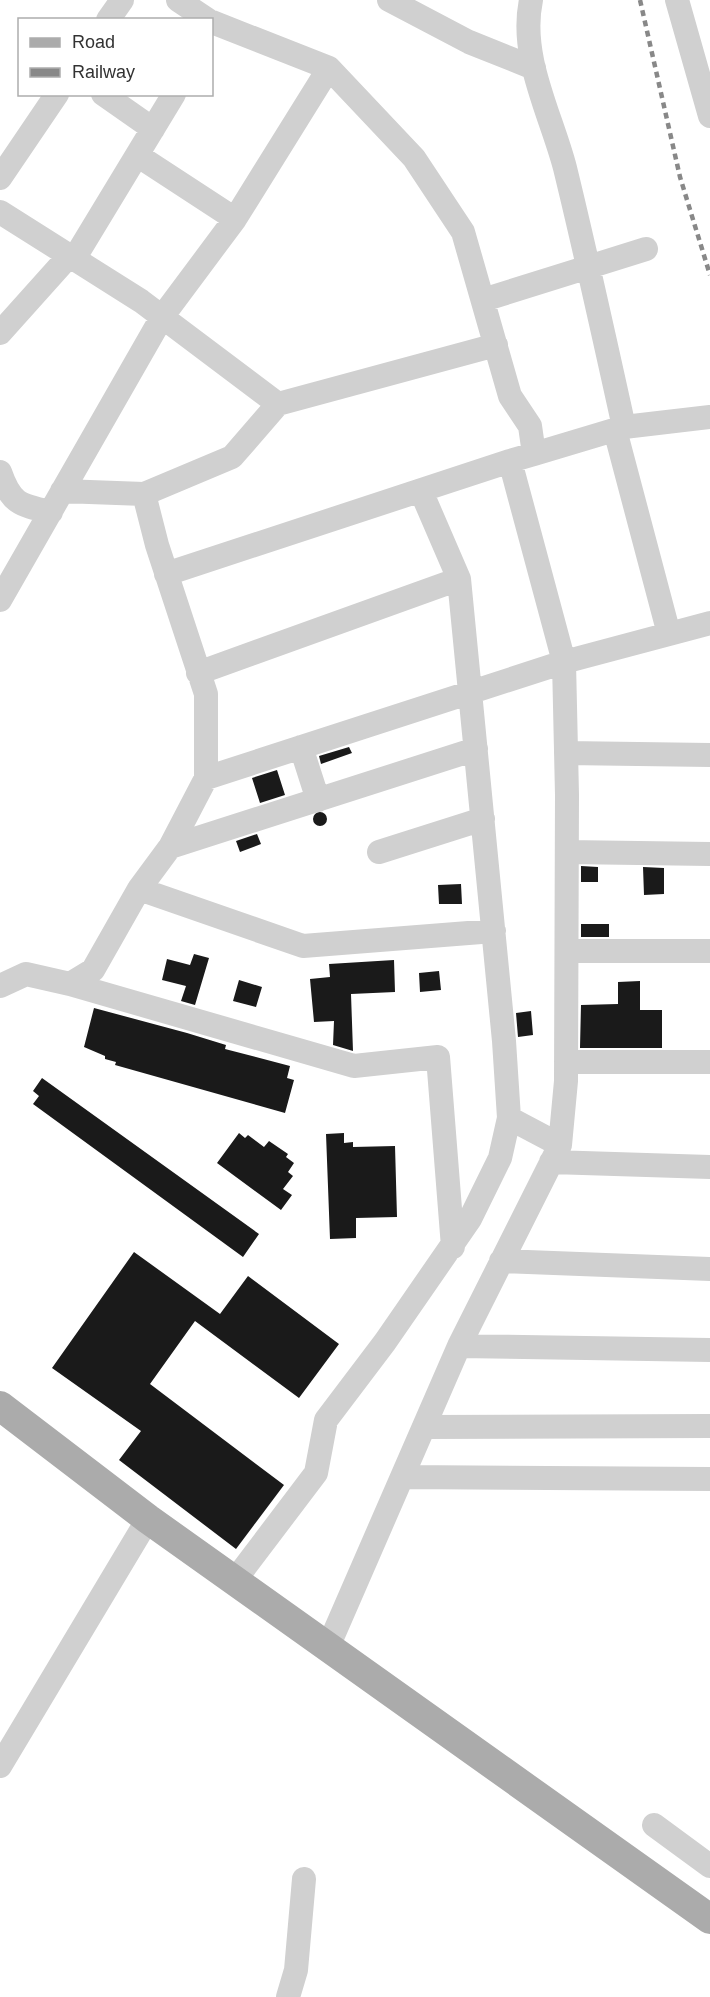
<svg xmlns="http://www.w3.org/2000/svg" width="710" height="1997" font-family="Arial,sans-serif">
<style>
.building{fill:#1a1a1a}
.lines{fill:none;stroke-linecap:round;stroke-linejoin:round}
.minor{stroke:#d0d0d0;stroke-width:24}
.major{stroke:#ababab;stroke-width:30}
.rail{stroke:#888;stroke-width:4.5;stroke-dasharray:6 4.5;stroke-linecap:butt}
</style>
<rect width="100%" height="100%" fill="#fff"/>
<!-- building -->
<path class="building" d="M349 747 352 753 321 764 319 756Z
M277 770 285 795 260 803 252 778Z
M313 819a7 7 0 1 1 14 0a7 7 0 1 1-14 0Z
M257 834 261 844 240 852 236 841Z
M581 866 598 867V882H581Z
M643 867 664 868V894L644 895Z
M461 884 462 904H439L438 885Z
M581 924H609V937H581Z
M194 954 209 958 195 1005 181 1001 186 986 162 980 167 959 190 965Z
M394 960 395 992 351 994 353 1051 333 1045 334 1021 314 1022 310 979 330 977 329 964Z
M439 971 441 990 420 992 419 973Z
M239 980 262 987 256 1007 233 1001Z
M640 981V1010H662V1048H580L581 1005 618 1004V982Z
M94 1008 187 1033 226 1045 225 1049 290 1066 287 1078 294 1080 285 1113 115 1065 116 1062 105 1059V1056L84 1047Z
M531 1011 533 1035 518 1037 516 1013Z
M42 1078 259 1234 243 1257 33 1104 39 1096 33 1091Z
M239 1133 245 1138 248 1135 264 1147 269 1141 288 1154 286 1157 294 1163 288 1172 293 1176 283 1189 292 1195 281 1210 217 1163Z
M344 1133V1143L353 1142V1147L395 1146 397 1217 356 1218V1238L330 1239 326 1134Z
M134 1252 220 1314 248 1276 339 1344 299 1398 195 1321 150 1384 284 1485 236 1549 119 1460 141 1431 52 1368Z"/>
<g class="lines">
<!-- minor -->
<path class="minor" d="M178 0 208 20
M389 0 469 42 534 68
M531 0C519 57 551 114 565 168 586 254 605 341 624 427
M677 0 710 116
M108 20 122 0
M212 22 329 68 414 158 463 232 510 396 530 426 534 454 624 427 710 417
M103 94 153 129
M137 155 235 219
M0 178 57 94
M0 212 141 301 278 404 496 345
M74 259 174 94
M483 300 646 249
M0 333 69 256
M278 404 232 457 144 494 157 545 206 694V778L564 662 510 461 534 454
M615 430 669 634
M0 472C11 504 20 505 51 512
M62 491 144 494
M421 491 459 579 504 1041 509 1118 560 1145
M166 574 510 461
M0 600 162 317 235 219 329 68
M198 673 459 579
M301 747 318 800
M566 753 710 755
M206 778 170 847 139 889 303 946 494 931
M170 847 476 749
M379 852 483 819
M567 852 710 854
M139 889 93 970 70 984 354 1066 438 1057 453 1247
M567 951H710
M0 986 26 974 70 984
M566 1062H710
M551 1162 710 1167
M501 1261 710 1269
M459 1346 710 1350
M424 1427 710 1426
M402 1477 710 1479
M235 1580 316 1473 326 1420 385 1342 470 1219 500 1158 509 1118
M328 1647 459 1346 560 1145 566 1081 567 795 564 662 710 623
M0 1766 148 1519
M654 1825 710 1866
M288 1997 296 1970 304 1879"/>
<!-- major -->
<path class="major" d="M0 1406 148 1519 710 1919"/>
<!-- rail -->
<path class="rail" d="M640 0 680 177 710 275"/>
</g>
<!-- legend -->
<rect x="18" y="18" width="195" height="78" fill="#ffffff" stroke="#adadad" stroke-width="1.5"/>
<rect x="30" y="38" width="30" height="9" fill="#ababab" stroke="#adadad" stroke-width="1.5"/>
<text x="72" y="48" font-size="18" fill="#333333">Road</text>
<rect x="30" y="68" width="30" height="9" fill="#888888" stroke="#adadad" stroke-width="1.5"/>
<text x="72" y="78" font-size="18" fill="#333333">Railway</text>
</svg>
